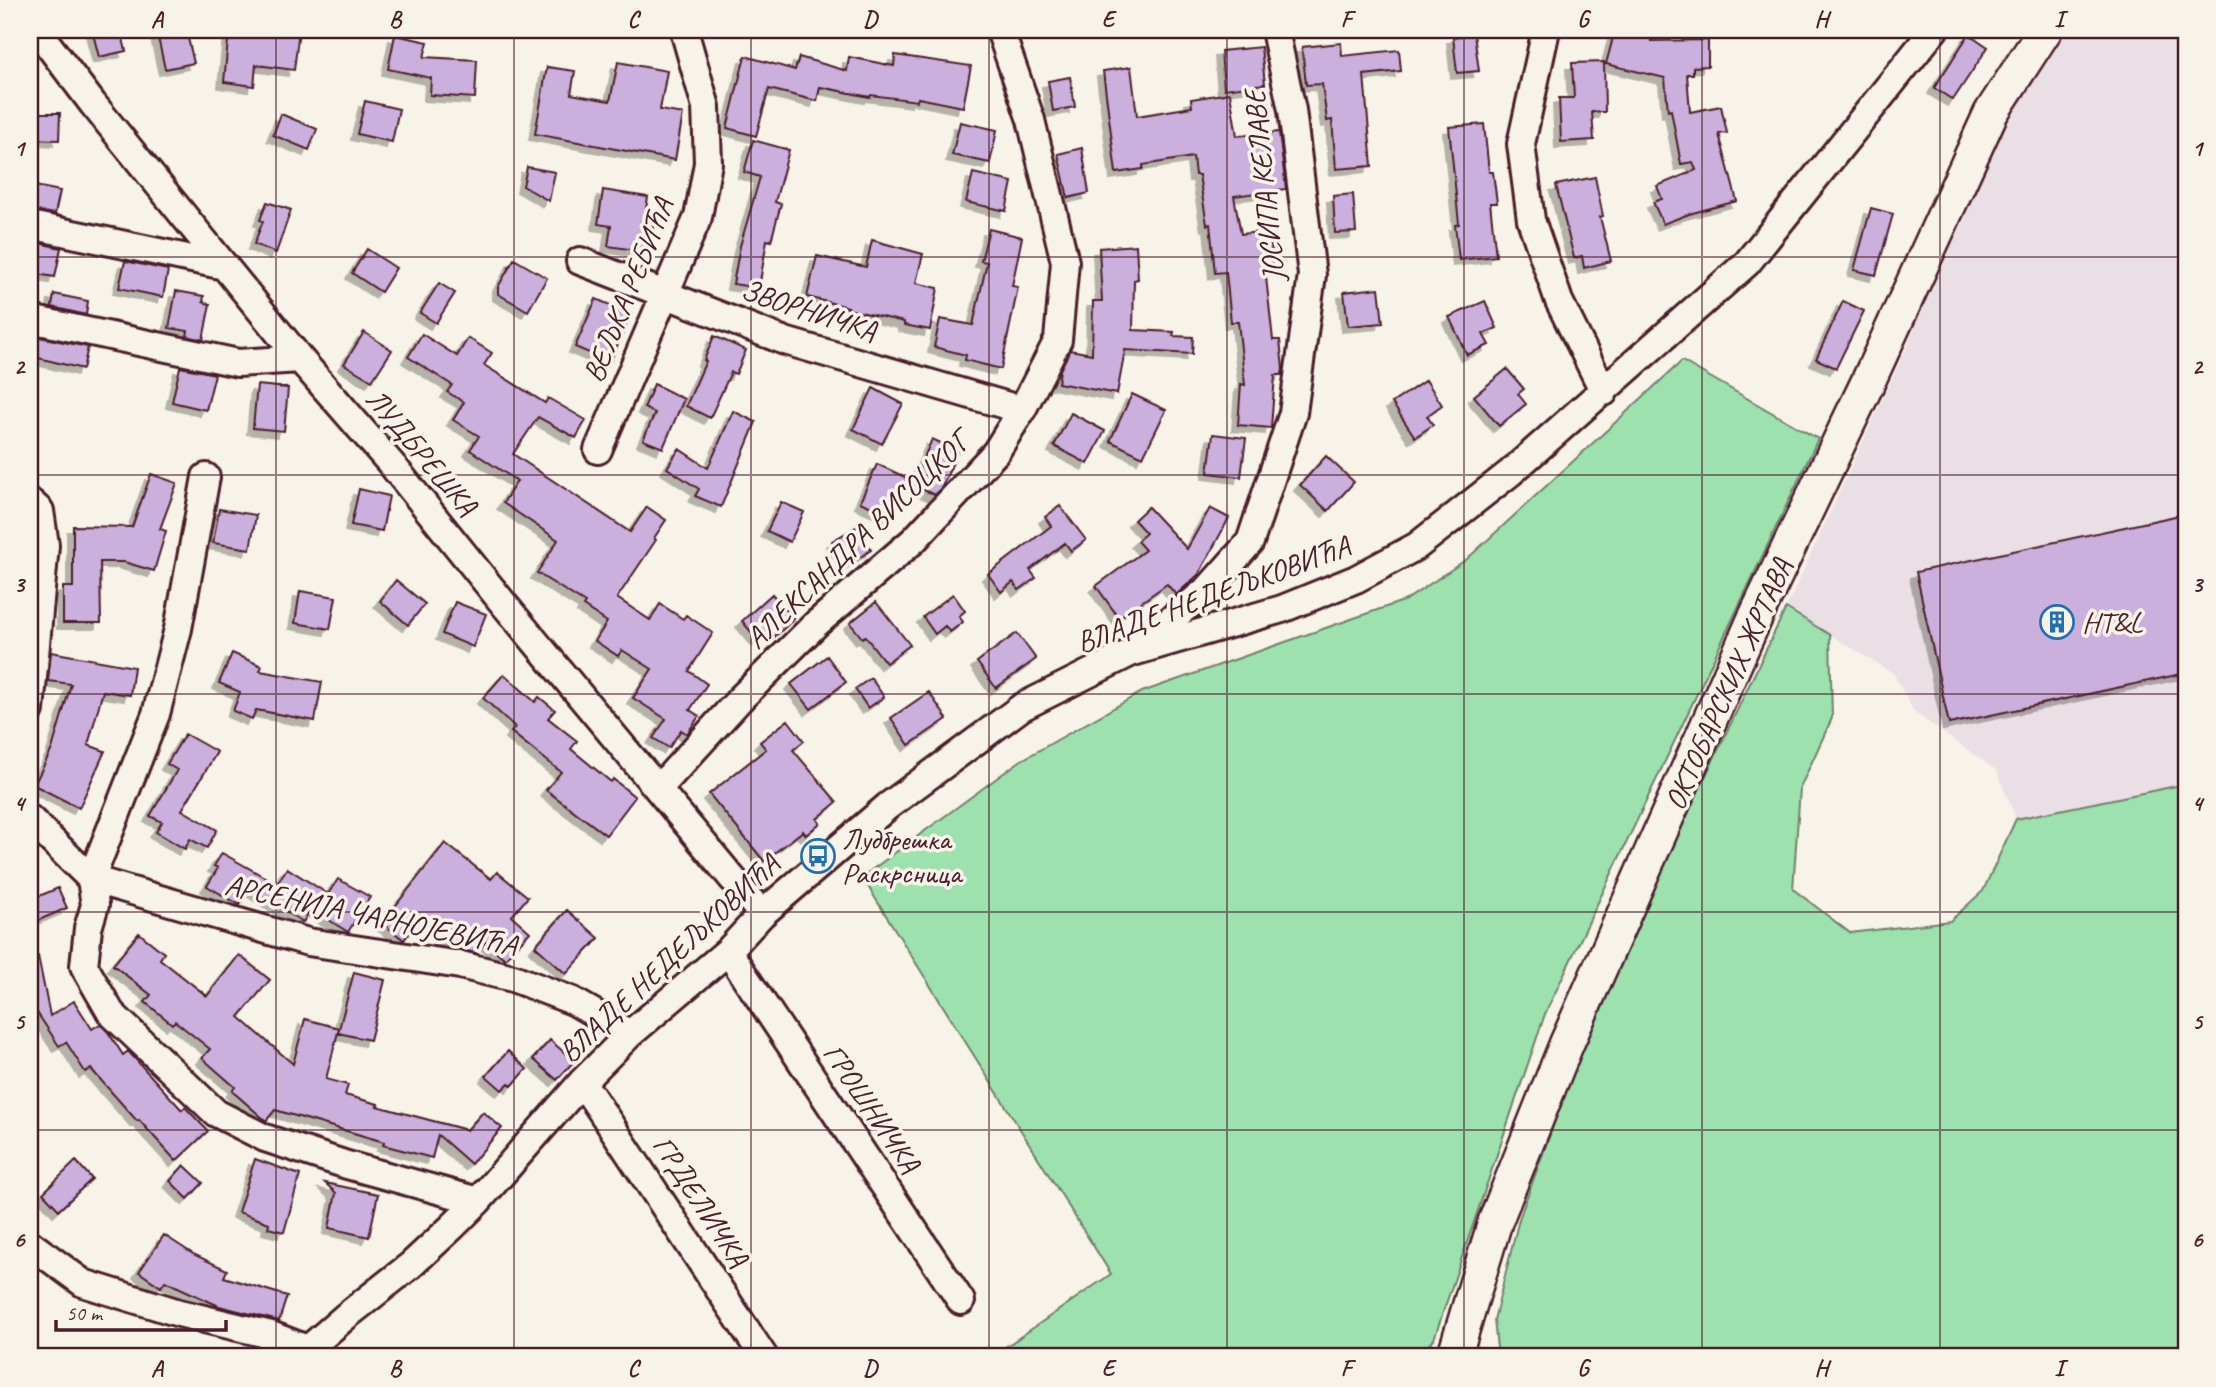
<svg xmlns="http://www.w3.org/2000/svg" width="2216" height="1387" font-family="Caveat,sans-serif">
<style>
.built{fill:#eadfe4}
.green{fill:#9ce1ae;stroke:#73806c;stroke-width:2}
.building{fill:#cbafdc;stroke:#4a1f2b;stroke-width:2;filter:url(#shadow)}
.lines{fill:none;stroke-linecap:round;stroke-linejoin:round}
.minor-casing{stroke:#4a1f2b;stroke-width:32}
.tertiary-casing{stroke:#4a1f2b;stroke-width:38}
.minor{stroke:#f7f3e8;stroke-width:26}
.tertiary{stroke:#f7f3e8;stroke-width:33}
.grid{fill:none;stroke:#4a1f2b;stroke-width:2;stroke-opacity:0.55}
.labels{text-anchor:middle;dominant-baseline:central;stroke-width:7;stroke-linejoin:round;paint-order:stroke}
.street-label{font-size:30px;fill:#4a1f2b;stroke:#f7f3e8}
.poi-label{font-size:30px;fill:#4a1f2b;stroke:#f7f3e8;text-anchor:start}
.neatline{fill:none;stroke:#4a1f2b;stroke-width:2.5}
.grid-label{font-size:23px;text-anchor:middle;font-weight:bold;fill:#4a1f2b}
</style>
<defs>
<filter id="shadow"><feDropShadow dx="-6" dy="6" stdDeviation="0" flood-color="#0004"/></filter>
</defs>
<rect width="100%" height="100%" fill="#f7f3e8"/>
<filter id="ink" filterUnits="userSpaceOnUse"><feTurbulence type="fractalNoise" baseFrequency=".0143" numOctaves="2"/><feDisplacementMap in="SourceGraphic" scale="14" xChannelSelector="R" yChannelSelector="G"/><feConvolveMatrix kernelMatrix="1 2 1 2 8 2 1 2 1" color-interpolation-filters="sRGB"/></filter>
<g filter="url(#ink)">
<!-- built -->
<path class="built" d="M2062 30H2186V784L2016 819 1997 771 1914 712 1893 673 1786 608 1908 344 1968 185 2026 81Z"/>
<!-- green -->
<path class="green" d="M1682 361 1818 439 1545 1014 1434 1339 1417 1357H991L1111 1274 862 877 1020 761 1142 692 1406 600 1467 559Z
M1786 608 1830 635 1832 718 1800 788 1793 889 1850 933 1950 921 1983 891 2016 819 2186 784V1357H1498L1494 1320 1519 1219 1570 1080 1666 859Z"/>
<!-- building -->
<path class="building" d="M92 30H121L126 51 99 57Z
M172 30H186L194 63 165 69 157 33Z
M229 30H299L294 70 256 65 254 86 224 82Z
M1615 30H1654L1651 41 1708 40V66L1693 67V74H1687L1690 112 1721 106 1727 133 1719 134 1737 201 1689 214 1663 224 1653 202 1662 199 1657 186 1696 170 1693 162 1681 164 1671 110 1668 111 1665 78 1606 64Z
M1474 34 1479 71 1457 73 1453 37Z
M1969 34 1988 47 1953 100 1934 88Z
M395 35 428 42 424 57 477 60 475 98 430 95 431 78 388 69Z
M1341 43 1342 56 1399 50 1401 71 1364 75 1372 166 1336 169 1332 120 1327 121 1322 84 1306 85 1302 47Z
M1261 47 1265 84 1224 89 1221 51Z
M895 55 971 66 963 107 918 98 917 101 871 95 870 97 820 87 817 101 769 89 756 136 727 128 745 56 795 70 799 57 847 71 849 57 894 66Z
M618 62 667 71 660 110 683 114 675 160 535 134 547 67 575 71 571 94 610 101Z
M1604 62 1605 112H1592L1594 140 1561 142 1559 98H1574L1572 63Z
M1131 67 1137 116 1192 107 1191 99 1230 93 1237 136 1279 132 1286 189 1234 196 1241 234 1270 231 1273 267 1265 268 1273 340H1280L1283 369 1282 375H1275L1271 428 1238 425 1241 384 1245 385 1238 322H1231L1226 272 1215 273 1210 224 1207 225 1199 175H1195L1193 157 1143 165V169L1116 173 1103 71Z
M1070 77 1075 107 1053 111 1048 81Z
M365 101 399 109 392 142 357 134Z
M30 113H60L59 140 30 139Z
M281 114 317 129 309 150 273 135Z
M960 122 997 130 990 163 952 155Z
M1484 124 1489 172H1493L1497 203H1490L1496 256 1459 260 1455 225 1459 224 1449 127Z
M753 140 789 150 775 202 781 204 771 241 767 240 759 288 733 284 740 246 760 177 744 172Z
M1082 148 1089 193 1068 198 1058 154Z
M527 167 555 172 549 201 523 186Z
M973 173 1012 182 1006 211 966 202Z
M1595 177 1603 216 1600 217 1611 261 1584 268 1582 256 1574 258 1556 185Z
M30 185 60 191 55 214 30 210Z
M603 190 648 197 645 215 655 217 649 252 608 246 611 226 598 224Z
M1353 194 1356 232 1335 233 1333 196Z
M267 202 291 210 276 253 254 244 263 221 260 220Z
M1871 208 1893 214 1876 275 1854 270Z
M989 229 1022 237 1012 286 1018 287 1001 369 965 360 966 355 934 347 940 319 973 325 987 262 981 261Z
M872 240 923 254 916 283 938 288 930 330 904 325V322L847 309 848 307 807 297 817 256 866 267Z
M34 242 61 248 55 277 30 273Z
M1136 245 1138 279 1134 280 1133 330 1174 332 1173 336 1193 337 1192 354 1125 350 1117 394 1058 383 1060 370 1070 350 1092 354 1093 301H1102L1099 248Z
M367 249 396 268 381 292 352 273Z
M514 259 547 278 528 311 498 294V287Z
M125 261 168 270 163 297 119 288Z
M439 283 455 293 436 323 420 313Z
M1379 288 1383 323 1348 326 1344 292Z
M176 291 204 296 203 302 210 304 203 340 187 336 188 331 169 328Z
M54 294 88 301 86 315 52 307Z
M596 299 631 314 610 362 575 347Z
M1485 301 1497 328 1483 334 1489 345 1467 355 1449 317Z
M1843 301 1864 311 1836 368 1816 359Z
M364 332 392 350 372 381 344 364Z
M422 334 457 356 468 338 492 353 484 365 545 403 548 398 586 420 576 438 538 417 513 454 630 532 647 507 666 520 654 538 656 540 617 598 650 620 660 604 683 619 686 615 713 633 689 671 707 684 690 710 699 716 687 734 681 730 669 748 653 738 666 719 633 698 652 669 622 650 618 656 595 641 607 622 583 606 585 603 537 573 558 540 503 503 517 481 470 450 479 436 453 420 464 402 447 392 452 385 408 357Z
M30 335 88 347 83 369 30 356Z
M714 336 746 350 736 374 731 372 710 418 686 406 706 361 704 360Z
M180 367 215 374 206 410 172 402Z
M1507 369 1524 389 1518 394 1526 404 1499 426 1474 396Z
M1426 380 1442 405 1427 416 1433 425 1415 437 1392 403Z
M654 384 684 399 663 448 643 440 655 413 644 408Z
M257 385 288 388 284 431 253 428Z
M873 388 903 404 882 444 853 429Z
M1132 394 1166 410 1143 457 1110 441Z
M733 411 756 422 721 507 695 496 699 489 667 468 679 449 708 468Z
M1071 413 1105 431 1088 464 1054 446Z
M1213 434 1246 438 1241 477 1208 473Z
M932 439 958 451 942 487 935 495 912 485Z
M1326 456 1354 482 1328 511 1300 485Z
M877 464 907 478 890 515 860 502Z
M151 474 177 483 160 529 166 531 154 571 124 562H100L101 623H63V587H73V526L132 527Z
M359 489 389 496 382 531 351 525Z
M781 502 804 512 790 542 767 531Z
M1060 506 1086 540 1071 551 1065 543 1030 570 1036 578 1019 590 1013 582 1001 592 988 574 1051 526 1045 517Z
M1148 507 1187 549 1210 508 1229 518 1199 574 1176 595 1167 584 1119 618 1096 586 1145 550 1137 541 1146 533 1134 520Z
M219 509 256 515 250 549 213 543Z
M2180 515 2186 545V673L1949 724 1916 572Z
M856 527 871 550 848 565 832 541Z
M396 580 425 604 408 625 380 601Z
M300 591 336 597 330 629 295 623Z
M772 594 794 619 774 637 768 631 758 640 742 621Z
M953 594 965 611 959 616 963 622 950 632 945 626 935 634 923 617Z
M455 602 486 614 473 647 442 634Z
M876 602 910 645 886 663 865 636 862 638 850 623Z
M1017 633 1036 659 996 688 977 662Z
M51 652 134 667 130 695 103 691 88 745 105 751 79 808 34 785 52 749 71 684 48 681Z
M232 653 262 666 260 671 322 682 315 721 256 710 252 719 233 711 240 692 219 683Z
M827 656 846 682 811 709 791 684Z
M504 674 535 702 539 697 555 710 548 718 577 741 571 749 611 782 613 779 635 797 606 835 546 790 561 772 511 732 515 727 483 698Z
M871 678 884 697 868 708 855 689Z
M929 692 947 719 909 745 891 718Z
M788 720 804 741 793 750 837 802 817 819 820 823 806 835 803 831 764 861 709 794 766 749 760 742Z
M185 734 217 752 182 810 217 830 207 848 190 839 185 849 156 832 162 822 150 816 177 770 167 764Z
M445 843 491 879 497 872 528 897 512 916 530 932 505 959 485 942 476 953 457 949 421 917 404 940 382 923Z
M222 853 277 884 287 868 328 894 338 879 370 897 348 932 311 909 303 922 249 888 240 905 207 886 218 868 214 866Z
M58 888 67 908 30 924V900Z
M567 910 599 938 566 974 535 946Z
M139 933 164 953 160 959 207 996 239 955 270 980 239 1017 293 1064 305 1019 339 1028 326 1079 348 1085 345 1095 378 1104 377 1106 467 1130 483 1112 502 1128 471 1164 438 1135 432 1158 383 1145 384 1142 275 1110 266 1121 232 1091 235 1087 202 1058 210 1049 175 1021 172 1024 145 1002 151 995 113 965Z
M38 956 50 1016 74 1001 92 1029 100 1024 108 1032 123 1055 128 1051 182 1110 185 1107 208 1131 176 1161 139 1120 137 1121 91 1069 85 1072 66 1042 59 1046 30 1002V957Z
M354 972 385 980 370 1040 338 1033Z
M550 1040 574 1061 557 1080 533 1059Z
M508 1051 527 1069 512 1086 509 1083 502 1090 486 1076Z
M255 1159 300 1175 284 1232 268 1228 269 1223 238 1212Z
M76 1161 92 1179 59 1210 43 1193Z
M184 1165 203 1183 188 1199 170 1181Z
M325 1183 378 1194 369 1237 329 1228 336 1193Z
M164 1235 193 1254 227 1270 224 1277 287 1296 279 1321 219 1306 165 1281 161 1287 139 1272Z"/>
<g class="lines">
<!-- minor casing -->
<g class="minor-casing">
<path id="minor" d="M37 30 93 104 300 359 393 466 503 603 762 914
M1546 30 1521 144 1531 220 1559 301 1604 392
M30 225 225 266
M580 261 785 341 1022 410
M30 319 238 363 300 359
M598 450 698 217 708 163 706 107 684 30
M206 477 178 629 156 714 91 879 95 905 88 928 84 966 111 1013 216 1113 265 1138 347 1165 478 1201
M30 502 40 511 45 545 30 710
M1138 647 1209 588 1250 542 1293 413 1312 275 1292 110 1275 30
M658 789 741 698 816 624 914 540 996 452 1022 410 1058 340 1065 262 1031 120 1000 30
M30 819 91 879 308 942 460 965 513 978 573 1001 630 1034
M728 951 961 1301
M582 1082 764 1357
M30 1244 83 1283 179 1313 271 1335 307 1349
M299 1357 345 1317 411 1265 452 1227 478 1201 582 1082 630 1034 728 951 762 914 888 806 1022 707 1130 653 1282 609 1356 579 1417 546 1510 473 1747 263 1934 30"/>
</g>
<!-- tertiary casing -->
<g class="tertiary-casing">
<path id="tertiary" d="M1454 1357 1495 1222 1566 1045 1755 618 1867 384 1991 113 2045 30"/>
</g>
<!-- minor -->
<use href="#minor" class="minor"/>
<!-- tertiary -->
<use href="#tertiary" class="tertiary"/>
</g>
</g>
<!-- grid -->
<path class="grid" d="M276 30V1357M514 30V1357M751 30V1357M989 30V1357M1227 30V1357M1464 30V1357M1702 30V1357M1940 30V1357M30 257H2186M30 475H2186M30 694H2186M30 912H2186M30 1130H2186"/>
<!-- icons -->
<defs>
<g id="building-ring" transform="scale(1.75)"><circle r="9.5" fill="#f7f3e8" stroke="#1f6fb2" stroke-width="1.5"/><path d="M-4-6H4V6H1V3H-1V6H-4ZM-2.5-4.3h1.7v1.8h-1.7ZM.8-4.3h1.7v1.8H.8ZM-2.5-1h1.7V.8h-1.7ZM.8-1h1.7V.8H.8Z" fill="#1f6fb2"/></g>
<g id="bus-ring" transform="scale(1.75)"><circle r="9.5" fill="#f7f3e8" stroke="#1f6fb2" stroke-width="1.5"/><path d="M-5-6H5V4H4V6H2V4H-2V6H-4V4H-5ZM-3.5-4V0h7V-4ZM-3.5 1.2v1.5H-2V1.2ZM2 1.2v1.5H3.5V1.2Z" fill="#1f6fb2"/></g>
</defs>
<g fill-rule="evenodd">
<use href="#building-ring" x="2057" y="622"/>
<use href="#bus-ring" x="818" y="856"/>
</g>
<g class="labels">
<!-- street labels -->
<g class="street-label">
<text transform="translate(1264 186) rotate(-96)">ЈОСИПА КЕЛАВЕ</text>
<text transform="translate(628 290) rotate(-68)">ВЕЉКА РЕБИЋА</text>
<text transform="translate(809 310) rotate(18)">ЗВОРНИЧКА</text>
<text transform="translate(422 452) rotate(50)">ЛУДБРЕШКА</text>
<text transform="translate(857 540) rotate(-44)">АЛЕКСАНДРА ВИСОЦКОГ</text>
<text transform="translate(1213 594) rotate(-20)">ВЛАДЕ НЕДЕЉКОВИЋА</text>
<text transform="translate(1728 684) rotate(-66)">ОКТОБАРСКИХ ЖРТАВА</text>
<text transform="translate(371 915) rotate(12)">АРСЕНИЈА ЧАРНОЈЕВИЋА</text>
<text transform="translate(669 958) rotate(-43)">ВЛАДЕ НЕДЕЉКОВИЋА</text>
<text transform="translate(872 1108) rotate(56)">ГРОШНИЧКА</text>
<text transform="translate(701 1201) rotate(57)">ГРДЕЛИЧКА</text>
</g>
<!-- poi labels -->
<g class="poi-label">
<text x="2082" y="622">HT&amp;L</text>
<text x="842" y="839">Лудбрешка<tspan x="842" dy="34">Раскрсница</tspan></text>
</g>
</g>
<!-- margin -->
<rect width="2216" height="1387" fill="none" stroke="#f7f3e8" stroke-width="77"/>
<!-- scale -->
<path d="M56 1320v10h170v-10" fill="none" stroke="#4a1f2b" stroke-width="3.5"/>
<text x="66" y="1320" font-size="21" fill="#4a1f2b" stroke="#f7f3e8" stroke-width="5" paint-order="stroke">50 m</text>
<rect x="38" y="38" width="2140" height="1310" class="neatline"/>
<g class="grid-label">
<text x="157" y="27">A</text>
<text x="395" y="27">B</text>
<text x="633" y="27">C</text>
<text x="870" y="27">D</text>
<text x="1108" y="27">E</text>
<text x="1346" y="27">F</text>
<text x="1583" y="27">G</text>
<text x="1821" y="27">H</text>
<text x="2059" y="27">I</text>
<text x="19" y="156">1</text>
<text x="2197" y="156">1</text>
<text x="19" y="374">2</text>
<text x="2197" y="374">2</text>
<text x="19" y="592">3</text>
<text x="2197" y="592">3</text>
<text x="19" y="811">4</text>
<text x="2197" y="811">4</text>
<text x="19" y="1029">5</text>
<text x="2197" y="1029">5</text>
<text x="19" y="1247">6</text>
<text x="2197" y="1247">6</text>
<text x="157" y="1376">A</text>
<text x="395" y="1376">B</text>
<text x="633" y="1376">C</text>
<text x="870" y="1376">D</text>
<text x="1108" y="1376">E</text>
<text x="1346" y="1376">F</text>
<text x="1583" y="1376">G</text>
<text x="1821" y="1376">H</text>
<text x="2059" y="1376">I</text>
</g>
</svg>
